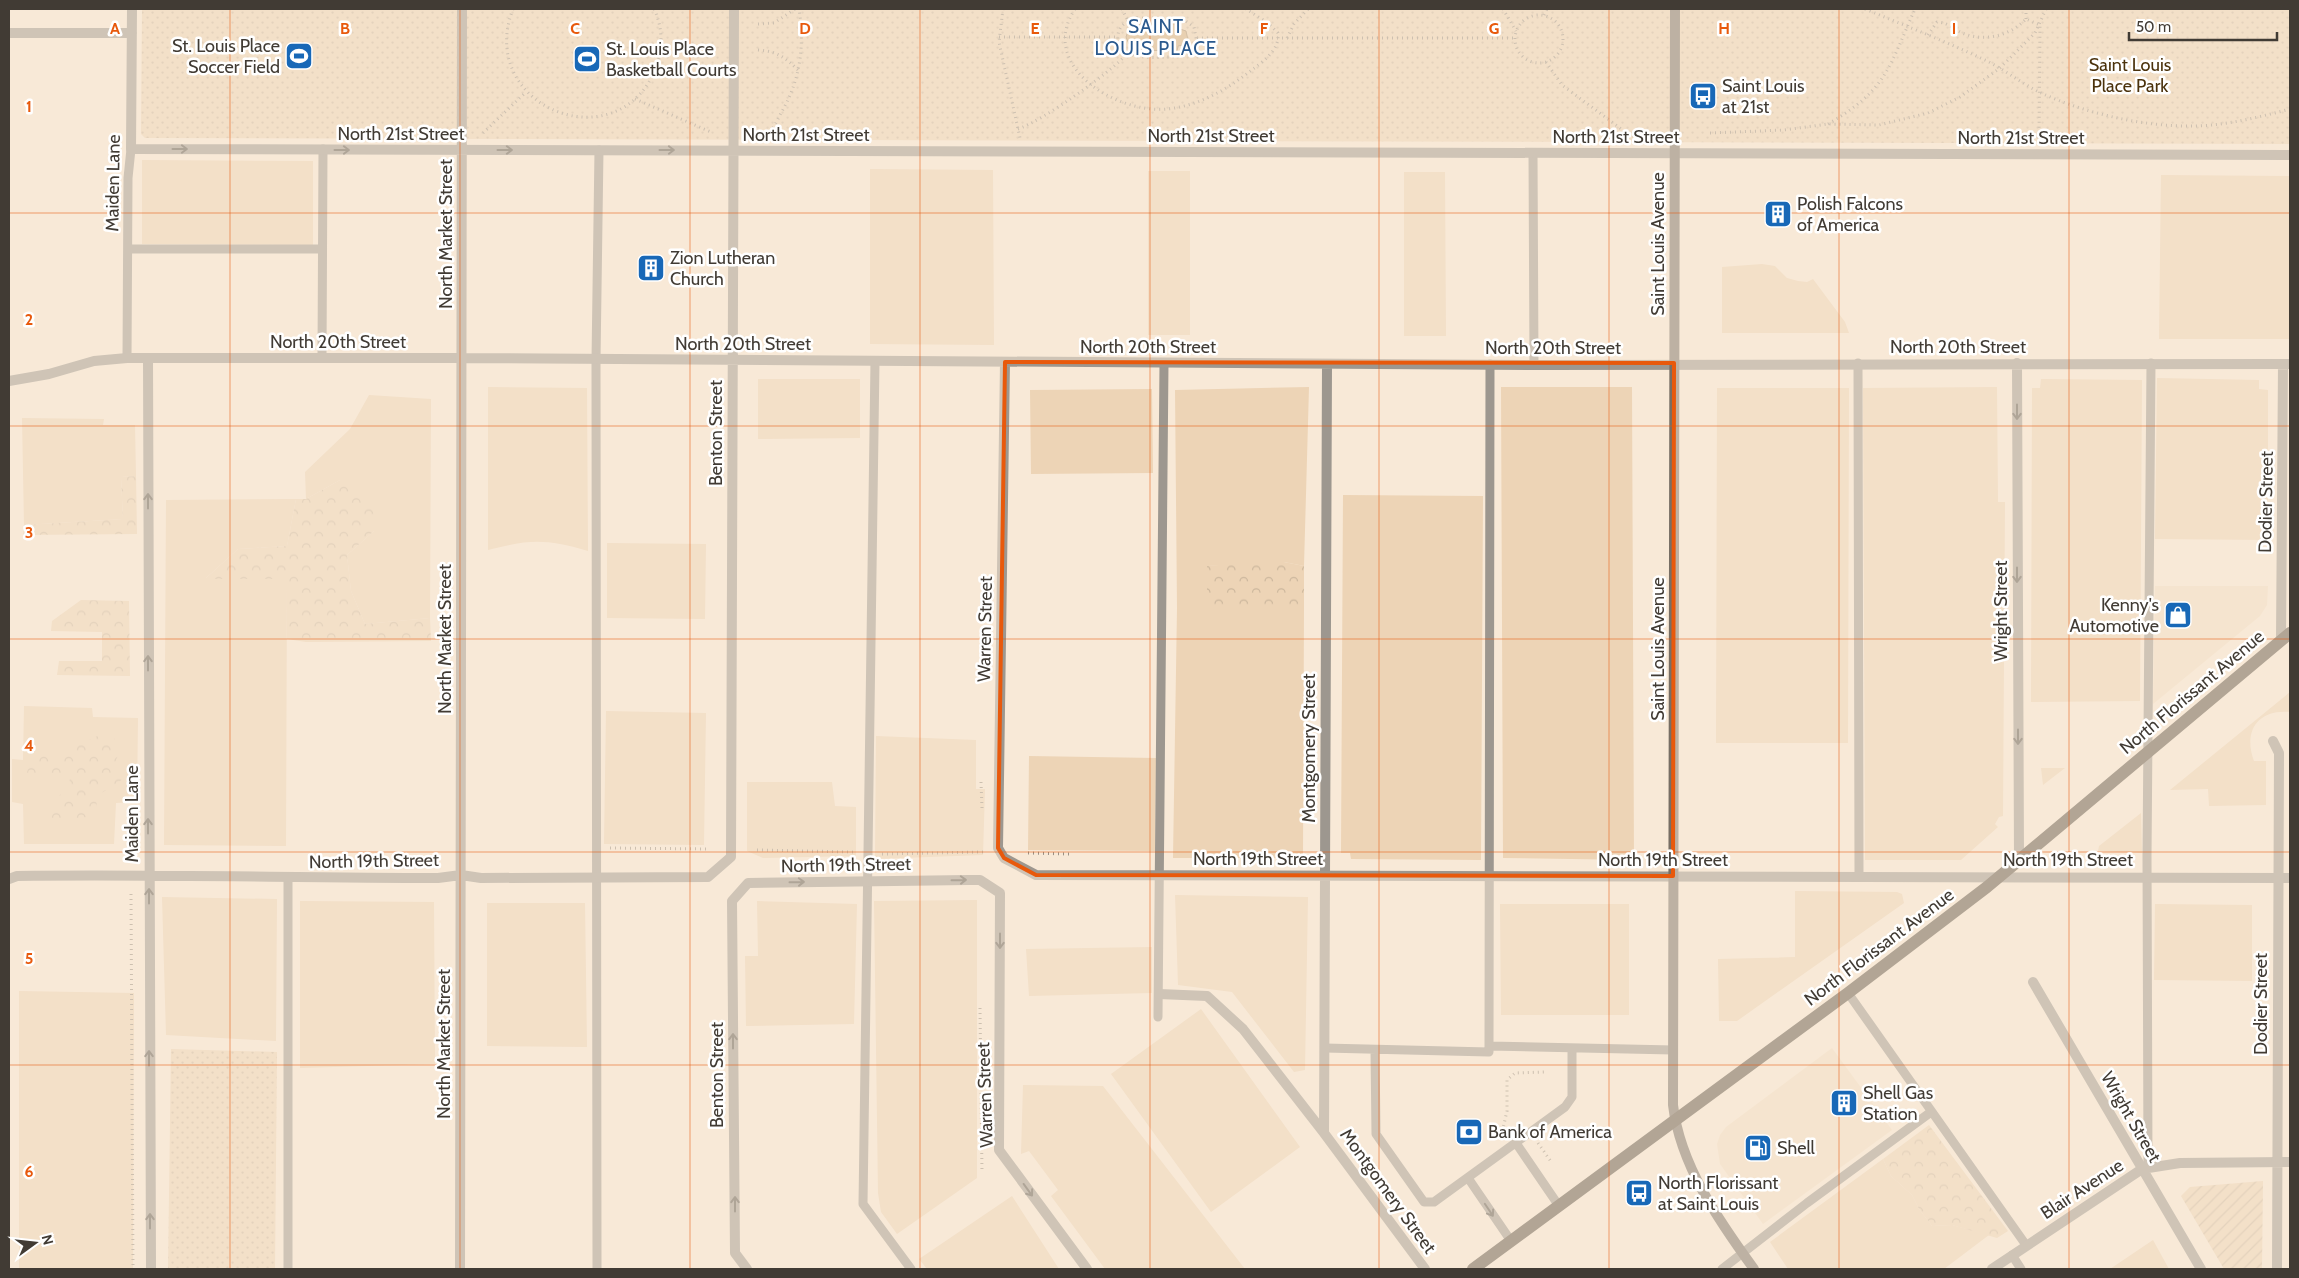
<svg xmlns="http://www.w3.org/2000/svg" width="2299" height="1278" font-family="Cabin,sans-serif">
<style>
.built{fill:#f2dec5}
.grass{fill:#edd4b6}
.forest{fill:url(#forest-crowns)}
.park{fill:url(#park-dots)}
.garden{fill:url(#garden-furrows)}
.water{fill:#d6b183;stroke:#a98e6b}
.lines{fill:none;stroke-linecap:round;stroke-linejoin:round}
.path{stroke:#998f82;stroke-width:3;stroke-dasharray:1 4;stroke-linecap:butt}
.lane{stroke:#9d978f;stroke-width:9}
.street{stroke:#9d978f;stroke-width:10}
.secondary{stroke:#776e64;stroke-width:10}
.primary{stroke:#5d5245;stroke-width:12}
.oneway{stroke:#58524b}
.marked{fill:none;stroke:#e8590c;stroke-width:4;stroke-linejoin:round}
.grid{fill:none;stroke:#e8590c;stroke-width:1;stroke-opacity:0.55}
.labels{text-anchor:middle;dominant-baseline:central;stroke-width:5;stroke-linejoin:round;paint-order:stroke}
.poi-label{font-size:18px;fill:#413b34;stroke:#fff;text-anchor:start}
.park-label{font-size:18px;fill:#4b320c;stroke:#fff}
.street-label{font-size:18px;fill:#413b34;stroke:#fff}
.neighbourhood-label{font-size:19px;letter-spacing:1px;fill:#2a598d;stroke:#fff}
.grid-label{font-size:16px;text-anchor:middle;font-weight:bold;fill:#e8590c;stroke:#fff;stroke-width:5;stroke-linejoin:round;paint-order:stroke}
</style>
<defs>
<pattern id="forest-crowns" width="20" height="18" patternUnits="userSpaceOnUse" patternTransform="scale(1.25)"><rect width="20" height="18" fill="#edd4b6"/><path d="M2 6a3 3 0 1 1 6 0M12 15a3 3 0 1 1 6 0" fill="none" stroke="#ccb79d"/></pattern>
<pattern id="park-dots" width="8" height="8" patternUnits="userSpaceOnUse" patternTransform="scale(1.25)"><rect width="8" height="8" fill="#edd4b6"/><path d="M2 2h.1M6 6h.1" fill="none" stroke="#ccb79d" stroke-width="1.8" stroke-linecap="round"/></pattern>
<pattern id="garden-furrows" width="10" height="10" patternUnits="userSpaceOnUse" patternTransform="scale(1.25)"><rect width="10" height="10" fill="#edd4b6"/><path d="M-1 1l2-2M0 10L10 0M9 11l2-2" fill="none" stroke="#ccb79d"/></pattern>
</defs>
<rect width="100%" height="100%" fill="#f8e9d7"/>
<!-- built -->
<path class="built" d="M2155 586H2268L2267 605 2260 616 2153 704Z
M1832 1048 1892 1130 1763 1224 1720 1164 1717 1144 1720 1135 1726 1127Z"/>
<!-- grass -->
<path class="grass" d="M142 160 313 161V245L142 244Z
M870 169 993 170 994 345 870 344Z
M1148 171H1190V335H1148Z
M1404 172H1445L1446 336H1404Z
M2161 175 2290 176V339H2159Z
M1762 264 1775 266 1787 278 1798 281 1807 282 1813 279 1845 322 1849 333H1722V267Z
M2157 378 2259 380V389L2268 390V540L2155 539Z
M758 379H860V438L758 439Z
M2041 379 2142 380 2140 701 2031 702 2032 388H2040Z
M488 387 587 388 588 551C546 539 531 539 488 550Z
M1309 387 1304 566 1284 562 1208 566V607H1304L1303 858H1173L1177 608 1175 390Z
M1501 387H1632L1634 860 1503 858Z
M1997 387 1998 502H2005L2003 816 1999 817 1995 824 1998 827 1961 860H1865L1863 388Z
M1717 388H1849L1848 743H1716Z
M1152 389 1153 473 1031 474 1030 390Z
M369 395 431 399 430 618 365 624 351 591 347 555 374 531 340 480 306 499 305 472 350 429Z
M22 418 104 419 103 425H135L136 476 121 477 123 519 24 525Z
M1343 495 1483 496 1481 860 1351 859 1350 853H1341Z
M296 499 287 546 238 549 206 578 287 579 286 846 164 845 166 500Z
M607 543 706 544 705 619 607 618Z
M2290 692V712C2257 709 2243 732 2254 761H2266V805L2209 806 2208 789 2170 790Z
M24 706 92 708 93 717 138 718 137 802 116 803 114 844H24L23 804 12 802V759L23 760Z
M606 711 706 713 704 845 604 844Z
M876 736 976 740V789H985L983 855 875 859Z
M1029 756 1156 758 1155 851 1028 850Z
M2041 768H2065L2043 785Z
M747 782H832L835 806 856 807V856L763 858 747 851Z
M2141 813 2142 853 2098 851 2099 846Z
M1795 891 1897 892 1902 894 1904 903 1737 1021H1719L1718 959 1795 957Z
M1175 895 1308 897 1305 1070 1294 1072 1232 992 1178 985Z
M162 897 277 899 276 1041 166 1035Z
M977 900V1178L897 1234 881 1212 878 1193 874 901Z
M300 901 434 902 435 1064 300 1068Z
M757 901 857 904 854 1024 746 1026 745 956H758Z
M487 903H585L587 1047 487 1046Z
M1500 904H1629V1015H1501Z
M2155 904 2252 905V981L2154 980Z
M1152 947V993L1029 996 1026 949Z
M19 991 134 993 133 1269H19Z
M1201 1009 1300 1147 1211 1212 1111 1074Z
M1023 1085 1103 1086 1245 1269H1105L1051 1196 1058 1190 1029 1151 1021 1154Z
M1883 1159 1891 1176 1912 1195 1919 1209 1932 1226 1952 1225 1989 1235 1944 1269H1788L1770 1242Z
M1012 1196 1059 1269H927L919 1259Z
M2153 1240 2169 1269H2110Z"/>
<!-- forest -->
<path class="forest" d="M136 476 137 534 23 535 24 525 123 519 121 477Z
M340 480 368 495 377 511 374 531 347 555 351 591 365 624 430 618 431 641 306 642 287 639V579H205L238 549 287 546 296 499H306Z
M1253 562H1284L1304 566V607H1207V566Z
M81 600 129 601 130 676 57 675 59 661H102V632L51 631 52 621Z
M109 731 121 748 110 775 123 779 97 796 96 816 52 821V800L69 789 70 776 27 773 30 756 61 752Z
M1929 1125 2008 1231 1997 1238 1952 1225 1932 1226 1919 1209 1912 1195 1891 1176 1883 1159Z"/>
<!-- park -->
<path class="park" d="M142 9H2290V144L145 138 141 134Z
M171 1049 277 1052 275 1269H168Z"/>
<!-- garden -->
<path class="garden" d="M2263 1181 2262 1269H2224L2181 1196 2190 1187Z"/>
<!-- water -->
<path class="water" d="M1137 24H1177V28L1186 31 1188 40 1183 45 1178 46 1177 51 1137 50V46L1129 44 1126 37 1128 31 1137 28Z"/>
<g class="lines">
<!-- path -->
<path class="path" d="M513 9C475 106 617 164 656 68 663 50 663 27 654 9
M1003 9 999 42 1020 138
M1075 9C1037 66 1117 114 1167 109 1199 106 1228 89 1253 69 1264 61 1280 49 1278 33L1268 23 1246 9
M1122 9 1128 21
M1503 9 1516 31
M1865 9C1906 26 1947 42 1987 61 2005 70 2021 83 2039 92 2090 116 2164 132 2220 124 2244 121 2267 115 2290 109
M1544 15 1547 9
M1515 39a24 24 0 1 1 48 0a24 24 0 1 1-48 0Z
M1137 18 1183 19 1194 27 1197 43 1189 53 1183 56C1165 57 1131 62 1119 46 1115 31 1121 22 1137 18Z
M2026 19V9
M758 24 774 23 795 9
M1928 35 1937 22C1948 22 1955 31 1965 34 1986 42 2011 35 2026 19L2040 25 2039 140
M999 37H1117
M1197 38H1515
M1287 38 1294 24 1308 9
M758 50C777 51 786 58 799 71
M1546 62 1562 85 1628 134 1636 137
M635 99 711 132
M1828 124C1887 90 1889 67 1915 9
M1018 129C1042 121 1110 73 1127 54
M483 133 526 92
M1710 133 1784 130 1828 124 1879 125 1928 113 1960 97 2000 68 2035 33 2046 9
M766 135C773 130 777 121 781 113 800 81 805 46 799 9
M981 782 982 808
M610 848 709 849
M757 850 854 852
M1028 853 1069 854
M882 854 983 852V849
M131 894 133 1269
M980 1008 982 1172
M1505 1133H1502L1507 1111V1080L1515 1073 1545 1072
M1538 1143 1552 1163"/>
<!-- lane -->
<path class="lane" d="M1533 153 1534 365
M128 249H322
M127 358 128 178 131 149
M322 358 323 149
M875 361 863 1204 911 1269
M1858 363 1859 876
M288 878V1269
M1848 993 2026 1245
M1158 1017 1164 363
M1489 1046 1673 1050
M1325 1048 1489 1052 1490 364
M1375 1050 1376 1134 1424 1202H1434L1565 1107 1572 1097V1048
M1516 1143 1559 1206
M2148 1167 2147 856 2151 363
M1468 1178 1511 1241
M2012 1255 2021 1269
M597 1269 596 360 599 150
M1722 1269 1807 1203 1931 1112"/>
<!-- street -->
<path class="street" d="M132 9 131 149 2290 155
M9 33H132
M148 358 151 1269
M1005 362 998 848 1004 858 1036 875 2290 878
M2017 363 2019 859
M9 381 49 374 94 361 127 358H462L1534 365 2290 364
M2281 641 2283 364
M2273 741 2279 753 2277 1269
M9 879 17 876C157 874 298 878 438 878L461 875 481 878 708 877 731 857 734 9
M2033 982 2201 1269
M1159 994 1207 996 1243 1029 1324 1133 1425 1269
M1324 1133 1327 364
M460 1269 462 9
M747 1269 735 1253 732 901 748 883 969 880H980L1000 893 999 1150 1087 1269
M1992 1269 2142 1169 2180 1163 2290 1162"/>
<!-- secondary -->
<path class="secondary" d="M1675 9 1673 1105C1680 1165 1719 1221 1754 1269"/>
<!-- primary -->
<path class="primary" d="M1473 1269 1848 993 1987 887 2290 633"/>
</g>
<!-- one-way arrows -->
<defs><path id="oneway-shaft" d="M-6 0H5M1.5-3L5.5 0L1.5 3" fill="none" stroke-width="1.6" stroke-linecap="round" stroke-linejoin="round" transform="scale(1.25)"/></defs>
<g class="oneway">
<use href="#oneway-shaft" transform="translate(180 149)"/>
<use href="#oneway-shaft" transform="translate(342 150)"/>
<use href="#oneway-shaft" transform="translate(505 150)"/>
<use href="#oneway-shaft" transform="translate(667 150)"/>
<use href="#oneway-shaft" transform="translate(2017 412) rotate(90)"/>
<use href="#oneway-shaft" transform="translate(148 501) rotate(-90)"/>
<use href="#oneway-shaft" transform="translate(2017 575) rotate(90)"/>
<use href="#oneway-shaft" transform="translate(148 663) rotate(-90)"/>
<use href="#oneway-shaft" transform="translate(2018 737) rotate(90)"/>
<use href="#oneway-shaft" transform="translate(148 826) rotate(-90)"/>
<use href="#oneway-shaft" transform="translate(959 880) rotate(-1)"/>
<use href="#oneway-shaft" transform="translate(797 882) rotate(-1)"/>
<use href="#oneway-shaft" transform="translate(149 896) rotate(-90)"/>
<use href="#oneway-shaft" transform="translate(1000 941) rotate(90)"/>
<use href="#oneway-shaft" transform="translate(733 1041) rotate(-90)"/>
<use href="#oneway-shaft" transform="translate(149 1058) rotate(-90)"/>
<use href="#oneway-shaft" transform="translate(1028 1190) rotate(54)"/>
<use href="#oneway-shaft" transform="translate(735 1204) rotate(-90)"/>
<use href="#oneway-shaft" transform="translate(1489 1210) rotate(56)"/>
<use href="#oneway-shaft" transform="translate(150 1221) rotate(-90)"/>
</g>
<!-- marked area -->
<path d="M0 0H2299V1278H0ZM1005 362 1674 363 1673 876 1036 875 1004 858 998 848Z" fill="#f8e9d7" fill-opacity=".55" fill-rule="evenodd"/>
<path class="marked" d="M1005 362 1674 363 1673 876 1036 875 1004 858 998 848Z"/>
<!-- grid -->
<path class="grid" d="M230 9V1269M460 9V1269M690 9V1269M920 9V1269M1150 9V1269M1379 9V1269M1609 9V1269M1839 9V1269M2069 9V1269M9 213H2290M9 426H2290M9 639H2290M9 852H2290M9 1065H2290"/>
<!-- icons -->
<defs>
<g id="stadium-square" transform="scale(1.4375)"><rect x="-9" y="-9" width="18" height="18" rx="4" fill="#1868b7" stroke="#fff"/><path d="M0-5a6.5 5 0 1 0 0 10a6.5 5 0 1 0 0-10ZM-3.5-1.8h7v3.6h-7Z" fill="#fff"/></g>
<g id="bus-square" transform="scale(1.4375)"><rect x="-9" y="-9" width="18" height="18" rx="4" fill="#1868b7" stroke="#fff"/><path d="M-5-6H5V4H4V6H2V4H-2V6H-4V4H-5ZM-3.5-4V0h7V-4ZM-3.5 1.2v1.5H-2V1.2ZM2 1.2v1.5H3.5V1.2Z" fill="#fff"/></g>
<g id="building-square" transform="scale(1.4375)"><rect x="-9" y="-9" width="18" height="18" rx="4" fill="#1868b7" stroke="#fff"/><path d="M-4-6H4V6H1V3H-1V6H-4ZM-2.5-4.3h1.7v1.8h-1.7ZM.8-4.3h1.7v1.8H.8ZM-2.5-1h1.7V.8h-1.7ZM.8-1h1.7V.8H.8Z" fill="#fff"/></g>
<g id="shop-square" transform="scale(1.4375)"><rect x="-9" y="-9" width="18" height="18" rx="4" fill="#1868b7" stroke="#fff"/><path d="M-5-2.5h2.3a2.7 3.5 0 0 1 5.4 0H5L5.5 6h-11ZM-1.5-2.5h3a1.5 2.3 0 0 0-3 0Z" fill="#fff"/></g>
<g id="bank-square" transform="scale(1.4375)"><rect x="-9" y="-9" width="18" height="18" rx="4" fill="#1868b7" stroke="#fff"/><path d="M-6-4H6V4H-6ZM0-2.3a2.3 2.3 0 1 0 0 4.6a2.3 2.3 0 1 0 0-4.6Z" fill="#fff"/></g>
<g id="fuel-square" transform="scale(1.4375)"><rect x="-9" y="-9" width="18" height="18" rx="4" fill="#1868b7" stroke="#fff"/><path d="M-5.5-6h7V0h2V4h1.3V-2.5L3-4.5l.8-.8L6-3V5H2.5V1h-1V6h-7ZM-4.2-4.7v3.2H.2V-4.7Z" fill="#fff"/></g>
</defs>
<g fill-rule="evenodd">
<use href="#stadium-square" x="299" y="56"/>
<use href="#stadium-square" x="587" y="59"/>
<use href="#bus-square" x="1703" y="96"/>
<use href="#building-square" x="1778" y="214"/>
<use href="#building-square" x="651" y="268"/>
<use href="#shop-square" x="2178" y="615"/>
<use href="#building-square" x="1844" y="1103"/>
<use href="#bank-square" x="1469" y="1132"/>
<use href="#fuel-square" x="1758" y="1148"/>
<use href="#bus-square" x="1639" y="1193"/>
</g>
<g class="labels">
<!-- poi labels -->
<g class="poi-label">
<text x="280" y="46" text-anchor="end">St. Louis Place<tspan x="280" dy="21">Soccer Field</tspan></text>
<text x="606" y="49">St. Louis Place<tspan x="606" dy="21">Basketball Courts</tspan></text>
<text x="1722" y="86">Saint Louis<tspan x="1722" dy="21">at 21st</tspan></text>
<text x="1797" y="204">Polish Falcons<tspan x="1797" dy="21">of America</tspan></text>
<text x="670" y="258">Zion Lutheran<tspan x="670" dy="21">Church</tspan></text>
<text x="2159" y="605" text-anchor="end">Kenny's<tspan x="2159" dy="21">Automotive</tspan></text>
<text x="1863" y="1093">Shell Gas<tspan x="1863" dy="21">Station</tspan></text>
<text x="1488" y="1132">Bank of America</text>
<text x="1777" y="1148">Shell</text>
<text x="1658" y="1183">North Florissant<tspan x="1658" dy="21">at Saint Louis</tspan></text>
</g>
<!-- park labels -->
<g class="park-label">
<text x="2130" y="65">Saint Louis<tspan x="2130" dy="21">Place Park</tspan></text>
</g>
<!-- street labels -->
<g class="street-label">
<text x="401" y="134">North 21st Street</text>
<text x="806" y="135">North 21st Street</text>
<text x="1211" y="136">North 21st Street</text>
<text x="1616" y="137">North 21st Street</text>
<text x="2021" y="138">North 21st Street</text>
<text transform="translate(113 183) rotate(-89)">Maiden Lane</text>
<text transform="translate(446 234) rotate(-90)">North Market Street</text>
<text transform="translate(1658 244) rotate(-90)">Saint Louis Avenue</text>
<text x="338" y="342">North 20th Street</text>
<text x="743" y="344">North 20th Street</text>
<text x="1148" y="347">North 20th Street</text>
<text x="1958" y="347">North 20th Street</text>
<text x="1553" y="348">North 20th Street</text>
<text transform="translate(716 433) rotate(-90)">Benton Street</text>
<text transform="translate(2266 502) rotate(-89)">Dodier Street</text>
<text transform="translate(2001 611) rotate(-90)">Wright Street</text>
<text transform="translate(985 629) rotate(-89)">Warren Street</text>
<text transform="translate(445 639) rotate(-90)">North Market Street</text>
<text transform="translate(1658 649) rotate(-90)">Saint Louis Avenue</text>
<text transform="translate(2192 692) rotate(-40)">North Florissant Avenue</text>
<text transform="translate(1309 748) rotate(-90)">Montgomery Street</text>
<text transform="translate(132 814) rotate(-90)">Maiden Lane</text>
<text x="1258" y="859">North 19th Street</text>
<text x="1663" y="860">North 19th Street</text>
<text x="2068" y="860">North 19th Street</text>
<text transform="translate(374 861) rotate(-1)">North 19th Street</text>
<text transform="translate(846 865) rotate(-1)">North 19th Street</text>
<text transform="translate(1879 947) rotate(-37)">North Florissant Avenue</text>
<text transform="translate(2261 1004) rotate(-90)">Dodier Street</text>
<text transform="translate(444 1044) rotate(-90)">North Market Street</text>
<text transform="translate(717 1075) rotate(-90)">Benton Street</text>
<text transform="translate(985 1095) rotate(-92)">Warren Street</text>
<text transform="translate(2131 1117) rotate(60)">Wright Street</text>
<text transform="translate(2082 1189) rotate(-33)">Blair Avenue</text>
<text transform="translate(1388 1191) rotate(54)">Montgomery Street</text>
</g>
<!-- neighbourhood labels -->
<g class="neighbourhood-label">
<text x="1156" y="26">SAINT<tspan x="1156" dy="22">LOUIS PLACE</tspan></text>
</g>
</g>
<g class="grid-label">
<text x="115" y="34">A</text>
<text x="345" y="34">B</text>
<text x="575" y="34">C</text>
<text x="805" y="34">D</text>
<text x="1035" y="34">E</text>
<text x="1264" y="34">F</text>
<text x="1494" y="34">G</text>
<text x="1724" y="34">H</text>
<text x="1954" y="34">I</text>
<text x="29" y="112">1</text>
<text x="29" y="325">2</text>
<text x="29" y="538">3</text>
<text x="29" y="751">4</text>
<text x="29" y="964">5</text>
<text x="29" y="1177">6</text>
</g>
<!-- border -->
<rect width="2299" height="1278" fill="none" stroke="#413b34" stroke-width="20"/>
<!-- north arrow -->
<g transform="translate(35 1243) rotate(75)" stroke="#ffffff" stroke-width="4" paint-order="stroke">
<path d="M0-4L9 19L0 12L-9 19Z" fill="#413b34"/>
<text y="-8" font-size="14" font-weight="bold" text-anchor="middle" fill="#413b34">N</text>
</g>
<!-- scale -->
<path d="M2129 32v8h148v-8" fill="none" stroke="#413b34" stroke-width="2.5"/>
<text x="2136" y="32" font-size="15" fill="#413b34" stroke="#ffffff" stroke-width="4" paint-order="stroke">50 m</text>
</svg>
